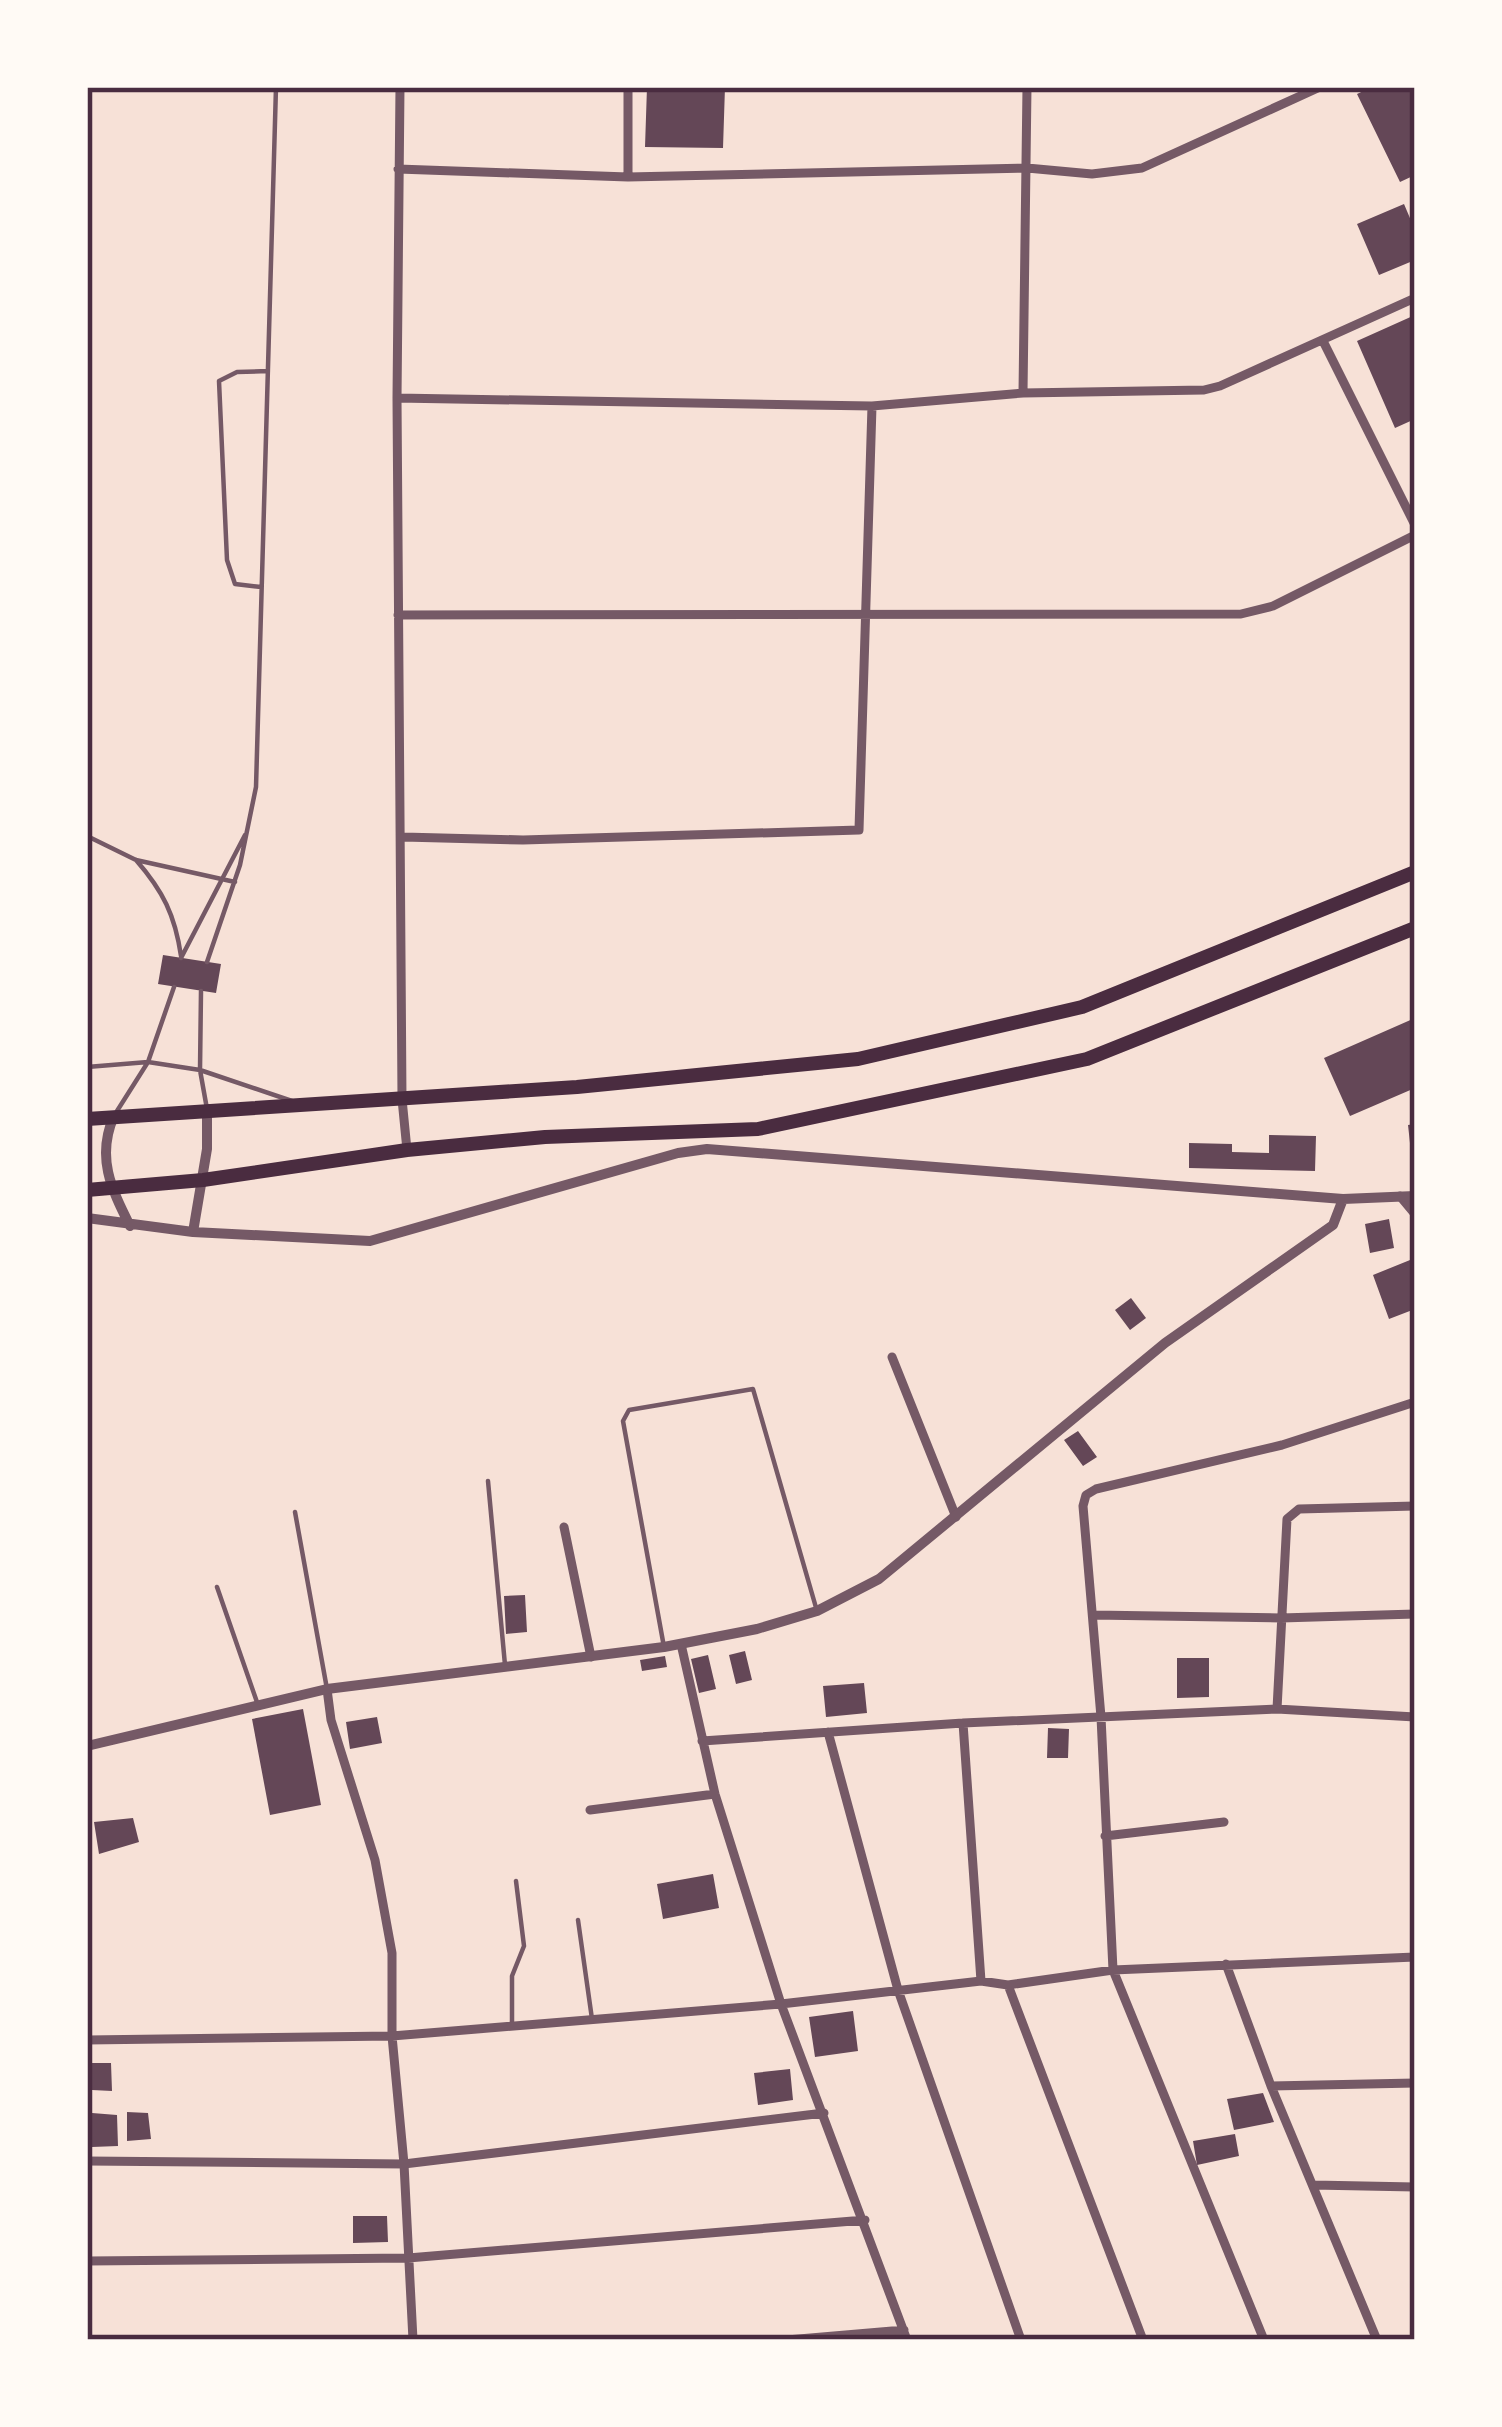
<svg xmlns="http://www.w3.org/2000/svg" width="1502" height="2427" font-family="'Exo 2',sans-serif">
<style>
.building{fill:#644757}
.lines{fill:none;stroke-linecap:round;stroke-linejoin:round}
.service{stroke:#755966;stroke-width:4.5}
.minor{stroke:#755966;stroke-width:9}
.tertiary{stroke:#755966;stroke-width:10}
.primary{stroke:#4a2c40;stroke-width:14}
.neatline{fill:none;stroke:#4a2c40;stroke-width:4.5}
</style>
<rect width="100%" height="100%" fill="#f7e1d7"/>
<!-- building -->
<path class="building" d="M647 87H725L723 148 645 147Z
M1372 87H1415V175L1400 182 1357 94Z
M1404 204 1415 230V260L1379 275 1357 224Z
M1415 315V419L1395 428 1357 341Z
M163 955 221 964 216 993 158 984Z
M1415 1018V1088L1350 1116 1324 1058Z
M1415 1124V1161H1412L1408 1125Z
M1269 1135 1316 1136 1315 1171 1189 1168V1143L1232 1144V1152L1269 1153Z
M1389 1219 1394 1248 1370 1253 1365 1224Z
M1415 1258V1309L1389 1319 1373 1275Z
M1131 1298 1146 1318 1130 1330 1115 1310Z
M1078 1431 1097 1457 1083 1466 1064 1440Z
M525 1595 527 1632 506 1634 504 1596Z
M745 1651 752 1680 736 1684 729 1655Z
M708 1655 716 1689 699 1693 691 1659Z
M665 1656 667 1667 642 1671 640 1660Z
M1177 1658H1209V1697L1177 1698Z
M864 1683 867 1713 826 1717 823 1686Z
M303 1709 321 1805 270 1815 252 1719Z
M377 1717 382 1743 350 1749 346 1722Z
M1048 1728 1069 1729 1068 1758H1047Z
M133 1818 139 1842 99 1854 94 1822Z
M713 1874 719 1908 663 1919 657 1884Z
M853 2011 858 2051 815 2057 809 2017Z
M91 2063H111L112 2091 92 2090Z
M790 2069 793 2100 758 2105 754 2073Z
M1263 2093 1274 2122 1234 2130 1227 2099Z
M127 2112 148 2113 151 2139 127 2141Z
M92 2113 117 2115 118 2146 92 2147Z
M1235 2134 1239 2156 1197 2165 1193 2141Z
M353 2216H387L388 2242 353 2243Z"/>
<g class="lines">
<!-- service -->
<path class="service" d="M261 587 235 584 227 560 219 381 237 372 268 371
M87 836 136 860 235 882
M136 860C163 891 175 915 181 956
M181 958 245 835
M207 962 240 865 256 787 276 87
M201 991 200 1070 207 1109
M87 1067 148 1062 200 1070 292 1101
M117 1111 148 1062 174 987
M488 1481 505 1665
M295 1512 327 1689
M217 1587 258 1705
M664 1647 623 1421 629 1410 753 1389 817 1611
M578 1920 592 2019
M512 2026V1976L524 1946 516 1881"/>
<!-- minor -->
<path class="minor" d="M400 87 397 398 402 1099 407 1150
M628 87V177
M398 169 628 177 1027 168 1092 174 1142 168 1320 87
M1323 341 1415 525
M1023 393 1027 87
M397 398 872 406 1023 393 1204 390 1220 386 1415 298
M398 615 1241 614 1273 606 1415 535
M403 837 523 840 859 830 872 406
M1400 1196 1415 1214
M892 1357 956 1517
M564 1527 591 1657
M1093 1615 1281 1618 1415 1614
M681 1644 715 1794 781 2004 907 2340
M327 1689 331 1720 375 1860 392 1953V2036L404 2164 413 2340
M1277 1709 1287 1519 1299 1509 1415 1506
M963 1723 981 1981
M828 1732 898 1990 1021 2340
M702 1741 963 1723 1277 1709 1415 1717
M590 1810 715 1794
M1105 1836 1224 1822
M1226 1964 1271 2086 1377 2340
M1008 1985 1143 2340
M87 2040 392 2036 781 2004 981 1981 1008 1985 1113 1970 1415 1957
M1271 2086 1415 2083
M87 2161 404 2164 824 2113
M1313 2185 1415 2187
M87 2261 408 2258 865 2220
M787 2340 904 2330
M1264 2340 1113 1970 1101 1717 1083 1506 1086 1495 1096 1489 1282 1445 1415 1402"/>
<!-- tertiary -->
<path class="tertiary" d="M114 1116C96 1157 111 1188 130 1226
M87 1218 193 1232 370 1241 678 1153 707 1149 1343 1199 1415 1196
M193 1232 207 1149V1109
M87 1746 327 1689 664 1647 757 1629 817 1611 879 1579 1165 1343 1333 1225 1343 1199"/>
<!-- primary -->
<path class="primary" d="M87 1119 577 1087 858 1059 1082 1007 1415 872
M87 1190 203 1180 407 1150 545 1137 758 1129 1087 1059 1415 928"/>
</g>
<!-- border -->
<rect width="1502" height="2427" fill="none" stroke="#fffaf5" stroke-width="180"/>
<rect x="90" y="90" width="1322" height="2247" class="neatline"/>
</svg>
